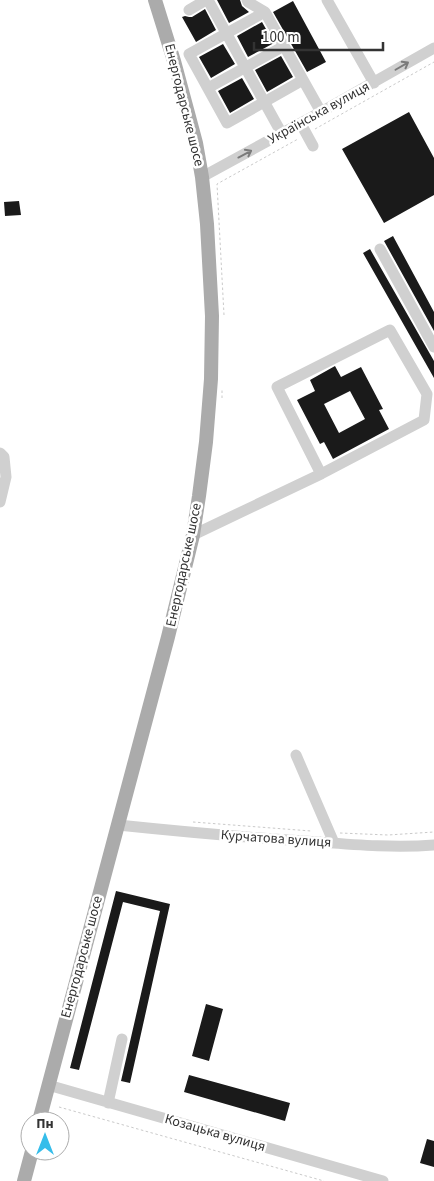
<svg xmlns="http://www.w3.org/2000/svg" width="434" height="1181" font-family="'Source Sans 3',sans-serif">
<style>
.building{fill:#1a1a1a;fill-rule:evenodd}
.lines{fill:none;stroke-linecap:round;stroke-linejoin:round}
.path{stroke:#cacaca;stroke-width:1;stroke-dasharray:2.5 2.5;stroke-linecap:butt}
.minor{stroke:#d0d0d0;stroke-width:11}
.major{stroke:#ababab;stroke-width:14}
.oneway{stroke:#7a7a7a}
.labels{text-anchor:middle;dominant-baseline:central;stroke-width:5;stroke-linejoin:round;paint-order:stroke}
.street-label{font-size:14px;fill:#333;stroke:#fff}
</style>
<rect width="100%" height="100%" fill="#fff"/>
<!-- building -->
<path class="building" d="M217 0H240L242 6 249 12 229 23Z
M293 1 326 62 307 72 273 12Z
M205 9 216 30 196 42 182 17 185 16 189 17H192Z
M262 22 274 43 248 57 237 36Z
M223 44 235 64 211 78 199 57Z
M281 56 293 77 267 92 255 70Z
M242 78 254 99 230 113 218 91Z
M409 112 434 158V195L384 223 342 149Z
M19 201 21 215 5 216 4 202Z
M393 236 434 312V331L384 241Z
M370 249 434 361V378L363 253Z
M335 366 341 377 361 367 383 409 379 410 389 429 333 459 324 442 320 444 297 400 315 391 310 380ZM350 391 365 419 339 433 324 404Z
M116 891 170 904 130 1083 121 1081 160 911 123 902 79 1070 70 1068Z
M206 1004 223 1009 209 1061 192 1056Z
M189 1075 290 1103 285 1121 184 1092Z
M427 1139 434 1141V1167L420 1163Z"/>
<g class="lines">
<!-- path -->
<path class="path" d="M315 129 434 62
M224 315 217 184 298 139
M222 398V389
M193 822 311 831
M340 833 388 835 434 832
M59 1107 324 1181"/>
<!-- minor -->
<path class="minor" d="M208 0 282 134
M247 0 248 2 265 12 321 112
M327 0 374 83
M189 10 206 0
M265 12 189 54 227 123 303 80
M208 88 284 46
M301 124 313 146
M202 177 321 112 434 48
M380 249 434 347
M0 453 4 457 6 477 0 502
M193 535 321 474 424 420 427 394 390 330 277 387 321 474
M296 755 334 843
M118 825C185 832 252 838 319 842 358 845 396 848 434 845
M48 1085 383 1181
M108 1103 122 1039"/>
<!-- major -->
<path class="major" d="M39 1121 168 637 193 535 199 496 206 442 211 379 212 316 207 224 202 177 196 143 188 113 174 61 155 0
M24 1181 32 1151"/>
</g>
<!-- one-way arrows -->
<defs><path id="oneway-shaft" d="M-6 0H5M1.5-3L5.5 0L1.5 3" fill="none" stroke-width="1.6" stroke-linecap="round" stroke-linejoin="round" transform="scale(1.25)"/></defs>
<g class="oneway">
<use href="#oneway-shaft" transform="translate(402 66) rotate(-30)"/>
<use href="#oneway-shaft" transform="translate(245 154) rotate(-28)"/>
</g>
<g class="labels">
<!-- street labels -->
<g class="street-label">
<text transform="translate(184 105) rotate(76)">Енергодарське шосе</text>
<text transform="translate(319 113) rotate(-29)">Українська вулиця</text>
<text transform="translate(184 565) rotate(-78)">Енергодарське шосе</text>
<text transform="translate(276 839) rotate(4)">Курчатова вулиця</text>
<text transform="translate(82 957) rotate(-75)">Енергодарське шосе</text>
<text transform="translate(215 1133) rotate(16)">Козацька вулиця</text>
</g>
</g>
<!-- north arrow -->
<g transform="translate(45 1136)"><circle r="24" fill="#ffffff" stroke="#adadad"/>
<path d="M0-4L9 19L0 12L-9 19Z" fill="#35bdea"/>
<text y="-8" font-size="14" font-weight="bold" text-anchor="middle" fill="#333333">Пн</text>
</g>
<!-- scale -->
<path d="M254 42v8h129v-8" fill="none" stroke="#333333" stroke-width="2.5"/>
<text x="262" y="42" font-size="15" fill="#333333" stroke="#ffffff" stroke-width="4" paint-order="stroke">100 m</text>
</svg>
